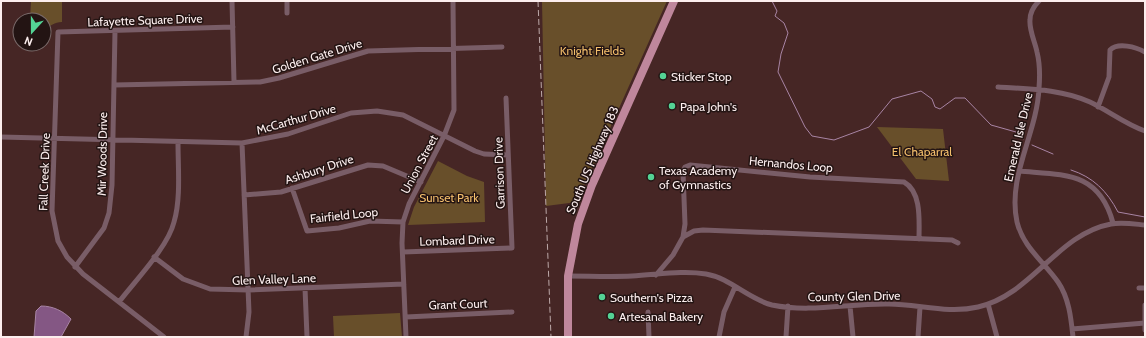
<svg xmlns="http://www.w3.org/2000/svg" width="1146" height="338" font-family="Cabin,sans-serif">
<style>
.green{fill:#684f2a}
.water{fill:#845784;stroke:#a884a4}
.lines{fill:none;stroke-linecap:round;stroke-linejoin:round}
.stream{stroke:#a884a4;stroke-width:1}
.street{stroke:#795d67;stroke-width:5}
.primary{stroke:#bf879c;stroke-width:8}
.rail{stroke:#bca8a8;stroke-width:1;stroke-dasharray:6 3;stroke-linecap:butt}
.poi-dot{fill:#54d395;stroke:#231413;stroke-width:1.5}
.labels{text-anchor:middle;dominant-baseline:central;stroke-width:3;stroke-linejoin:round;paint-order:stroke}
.street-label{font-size:12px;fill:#fceeee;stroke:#231413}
.park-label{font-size:12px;fill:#f4bf6c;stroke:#231413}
.poi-label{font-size:12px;fill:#fceeee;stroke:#231413;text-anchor:start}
</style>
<rect width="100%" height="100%" fill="#462625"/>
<!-- green -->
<path class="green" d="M31 1H62V22C54 22 51 27 44 27V20H30Z
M542 1H667L577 202 546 206Z
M877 127 943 129 949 181 916 179Z
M438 161 467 176 484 182 485 222 408 225 414 207Z
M400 313 402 337H334L333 316Z"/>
<!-- water -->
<path class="water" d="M41 306C53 306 63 311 71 319L61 337H34L36 311Z"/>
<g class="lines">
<!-- stream -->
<path class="stream" d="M772 1 777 11 775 16 784 23 788 33 781 54 778 72 805 127 812 136 834 140 869 127 892 99 921 91 932 99 935 107 940 109 955 98H965L991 125 1016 132 1023 139
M1032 145 1053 154
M1071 170C1093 177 1107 191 1118 212L1145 217"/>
<!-- street -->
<path class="street" d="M232 1 234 82
M1039 1C1034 6 1030 12 1030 20 1029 30 1035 42 1037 52 1040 64 1040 76 1039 88 1037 134 1007 176 1017 222 1023 247 1044 262 1058 282 1069 298 1071 318 1073 337
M287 13V1
M114 85 260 82 279 78 368 51 502 47
M998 87C1029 89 1061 89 1090 102 1109 111 1125 124 1145 131
M1098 107 1109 77 1110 50C1118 42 1136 47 1145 52
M1 137 242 143 288 134 351 113 377 111 403 115 475 151 484 154 508 155
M242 143 249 312 246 337
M1019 171C1064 175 1099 171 1113 223
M292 188 307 231 339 228 370 221 403 222
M244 195 281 192 368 165 383 166 421 182
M683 237 685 224 683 172 685 167 690 165 810 177 904 182C922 192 919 222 919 239
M403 252 512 248 506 98
M154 257 183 279 210 289 248 290 404 284
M75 267 104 228 109 213 112 185 115 31
M656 275 673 255 683 237 694 231 703 230 952 240 958 243
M568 276C589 276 611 277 632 276 656 275 682 270 706 274 730 278 748 299 772 305 811 313 850 303 889 304 918 304 948 314 978 307 1032 295 1057 234 1111 224 1122 222 1134 224 1145 225
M305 288 307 337
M1139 288H1145
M119 302C135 281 168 247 174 222 181 199 178 167 178 143
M988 304 997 337
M1145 305V330
M850 306 853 337
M648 312 649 337
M406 317 512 312
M1072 329 1145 323
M164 337 83 274 67 257 58 241 52 211 58 32 233 27
M406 337 402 243 403 222 409 204 444 136 454 110 453 1
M719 337 724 312 735 287
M786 337 788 306
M918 337 920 307"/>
<!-- primary -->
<path class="primary" d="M568 337V276L578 224 592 185 674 1"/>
<!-- rail -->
<path class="rail" d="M538 1 551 337"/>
</g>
<!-- markers -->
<g class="poi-dot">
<circle cx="663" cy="76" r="4"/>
<circle cx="672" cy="106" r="4"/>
<circle cx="651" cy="177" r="4"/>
<circle cx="602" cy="297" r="4"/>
<circle cx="611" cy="316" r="4"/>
</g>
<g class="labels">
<!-- street labels -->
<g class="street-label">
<text transform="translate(145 20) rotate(-2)">Lafayette Square Drive</text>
<text transform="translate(317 56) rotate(-17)">Golden Gate Drive</text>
<text transform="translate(296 119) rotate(-16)">McCarthur Drive</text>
<text transform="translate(1018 137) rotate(-77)">Emerald Isle Drive</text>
<text transform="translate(102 154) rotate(-89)">Mir Woods Drive</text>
<text transform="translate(592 160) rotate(-67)">South US Highway 183</text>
<text transform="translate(419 164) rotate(-62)">Union Street</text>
<text transform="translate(791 164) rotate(5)">Hernandos Loop</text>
<text transform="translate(319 169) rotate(-18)">Ashbury Drive</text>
<text transform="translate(44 172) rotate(-88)">Fall Creek Drive</text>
<text transform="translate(499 173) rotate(-92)">Garrison Drive</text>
<text transform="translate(344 215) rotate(-6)">Fairfield Loop</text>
<text transform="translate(457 240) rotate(-2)">Lombard Drive</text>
<text transform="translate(274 279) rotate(-2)">Glen Valley Lane</text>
<text transform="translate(854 296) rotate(-1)">County Glen Drive</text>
<text transform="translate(458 304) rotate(-2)">Grant Court</text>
</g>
<!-- park labels -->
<g class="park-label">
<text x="592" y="50">Knight Fields</text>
<text x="922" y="151">El Chaparral</text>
<text x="449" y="197">Sunset Park</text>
</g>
<!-- poi labels -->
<g class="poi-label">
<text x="671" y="76">Sticker Stop</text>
<text x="680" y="106">Papa John's</text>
<text x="659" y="170">Texas Academy<tspan x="659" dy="14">of Gymnastics</tspan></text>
<text x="610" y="297">Southern's Pizza</text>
<text x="619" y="316">Artesanal Bakery</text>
</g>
</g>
<!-- border -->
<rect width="1146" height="338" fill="none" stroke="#fceeee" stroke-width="4"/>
<!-- north arrow -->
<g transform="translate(32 32) rotate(201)"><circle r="19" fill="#231413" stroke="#7a6b6b"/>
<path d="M0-3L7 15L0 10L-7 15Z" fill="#54d395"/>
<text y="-6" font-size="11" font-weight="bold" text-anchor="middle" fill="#fceeee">N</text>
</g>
</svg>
